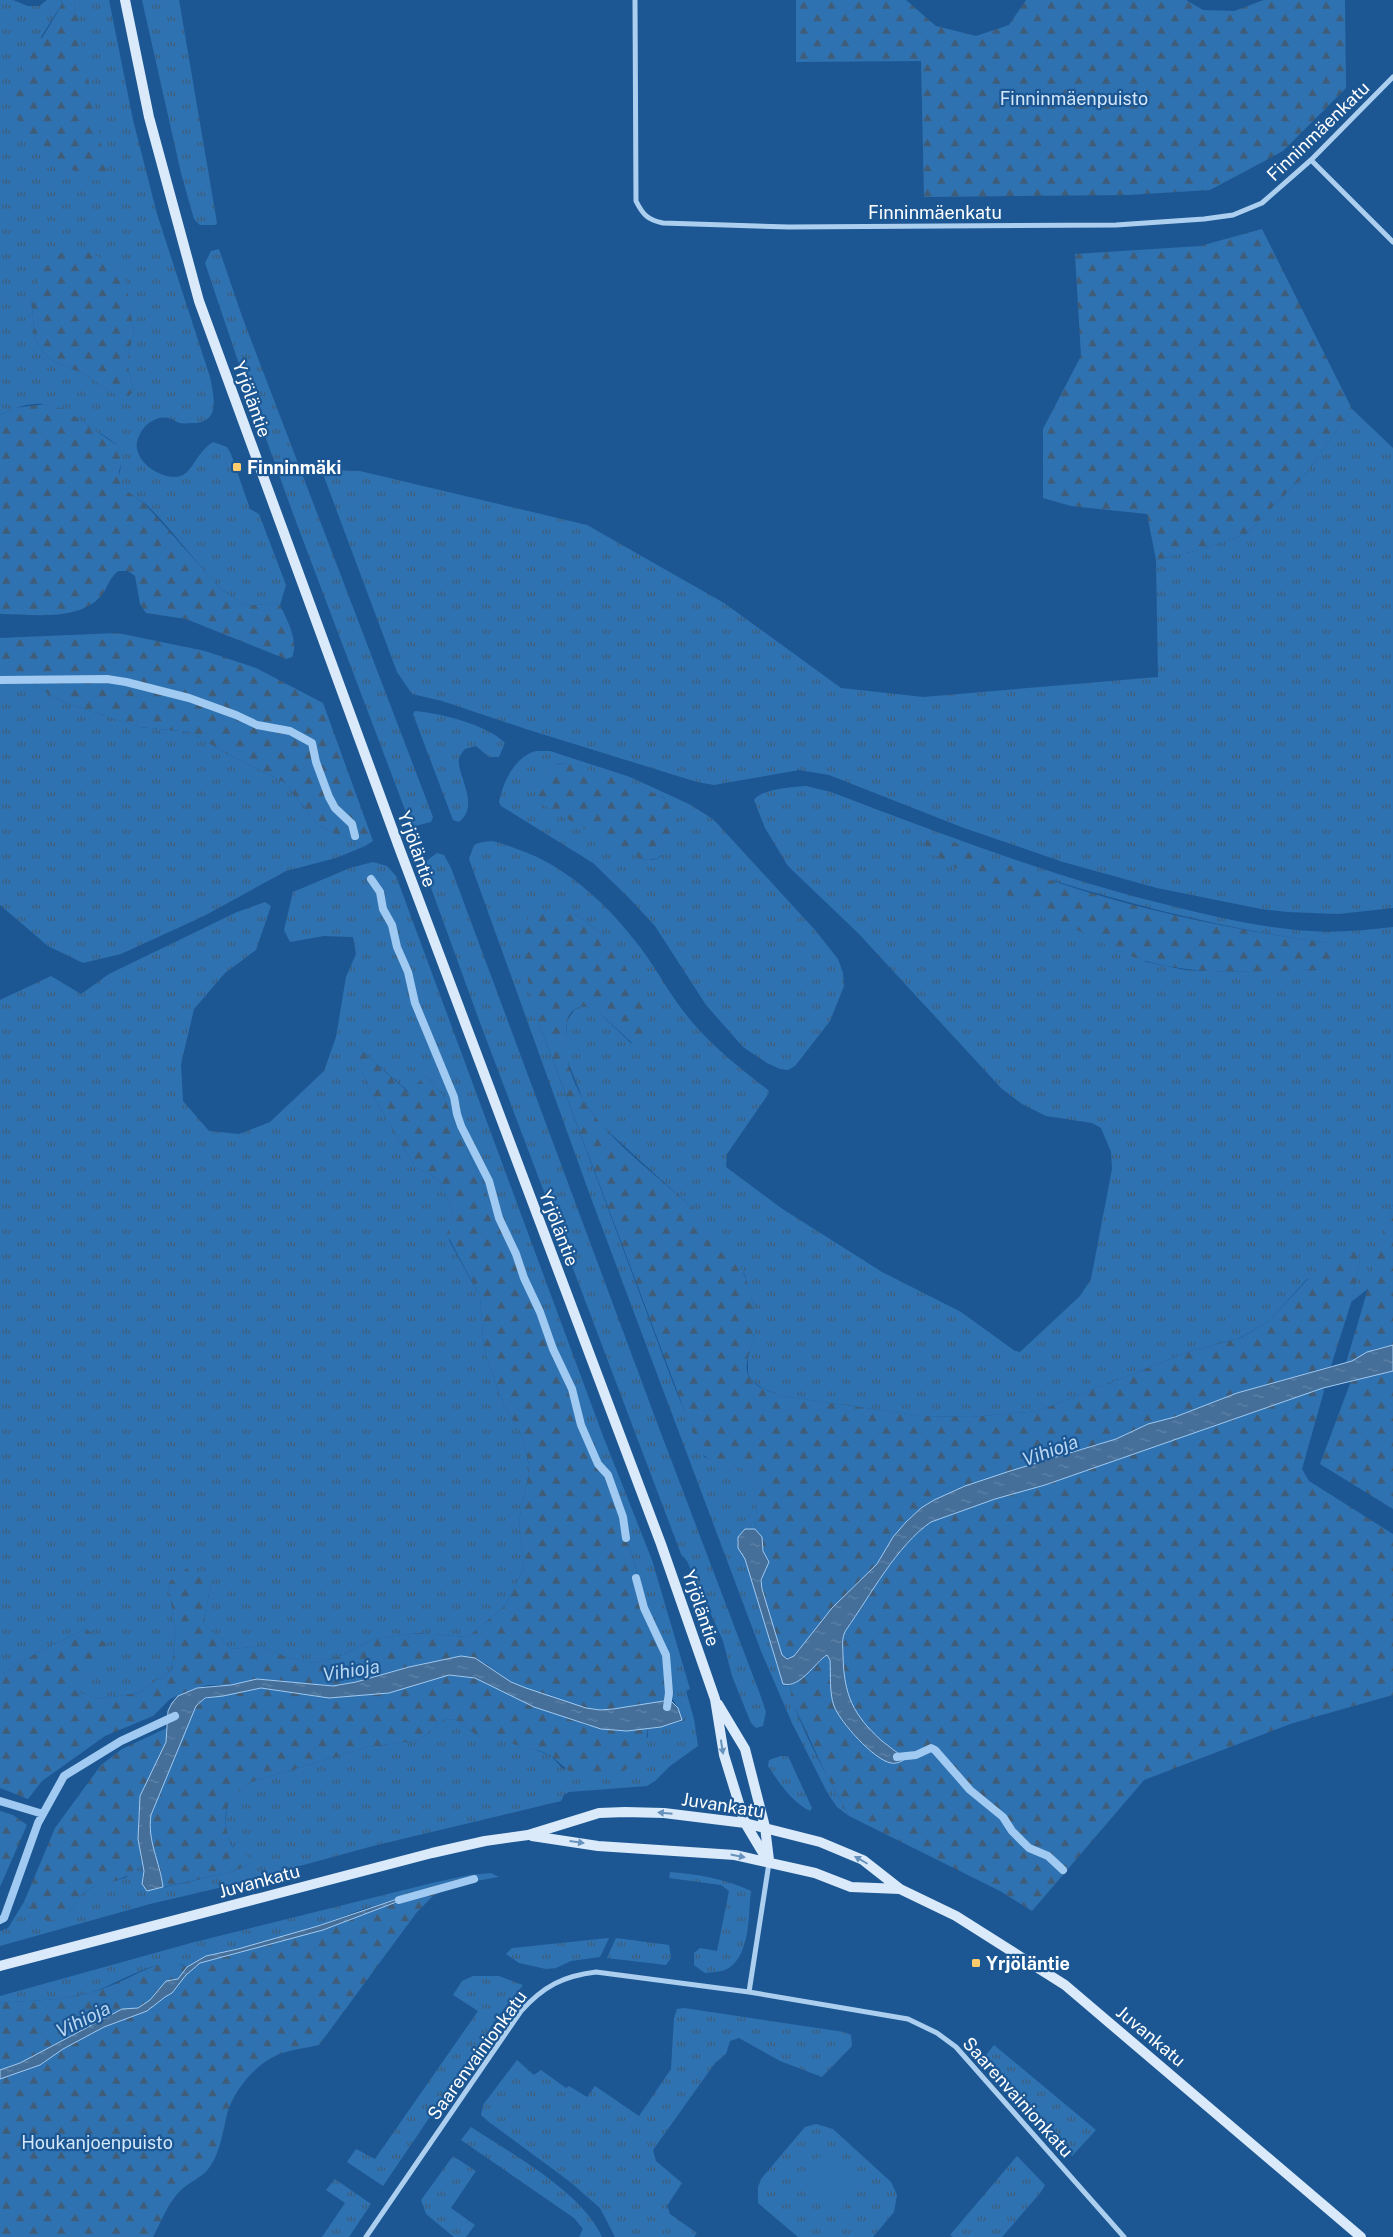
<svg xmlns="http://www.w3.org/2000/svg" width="1393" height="2237" font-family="'Public Sans',sans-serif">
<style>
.grass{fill:url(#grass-tufts);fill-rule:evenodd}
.forest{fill:url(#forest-firs)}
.green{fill:#2f72b1}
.water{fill:url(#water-ripples);stroke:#a0caf1}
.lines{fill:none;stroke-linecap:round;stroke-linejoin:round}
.stream{stroke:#a0caf1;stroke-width:8}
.street{stroke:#adcfef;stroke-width:5}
.secondary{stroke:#daeafa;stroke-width:10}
.oneway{fill:#6892bc}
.poi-dot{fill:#ffcb6b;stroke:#1c5793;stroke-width:2}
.labels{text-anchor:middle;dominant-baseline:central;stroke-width:4.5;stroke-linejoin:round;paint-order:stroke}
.park-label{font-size:18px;fill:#d3e7fa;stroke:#1c5793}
.street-label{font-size:18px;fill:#fff;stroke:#1c5793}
.poi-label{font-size:18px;font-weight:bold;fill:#fff;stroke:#1c5793;text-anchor:start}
.water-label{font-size:19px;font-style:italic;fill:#b9d8f5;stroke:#1c5793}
</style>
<defs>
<pattern id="grass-tufts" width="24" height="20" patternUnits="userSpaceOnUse" patternTransform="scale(1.25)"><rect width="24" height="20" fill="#2f72b1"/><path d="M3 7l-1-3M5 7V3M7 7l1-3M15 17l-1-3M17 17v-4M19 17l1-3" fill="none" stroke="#3f5d79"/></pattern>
<pattern id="forest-firs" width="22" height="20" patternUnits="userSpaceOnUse" patternTransform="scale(1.25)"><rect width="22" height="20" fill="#2f72b1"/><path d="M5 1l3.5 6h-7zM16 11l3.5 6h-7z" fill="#3f5d79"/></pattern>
<pattern id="water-ripples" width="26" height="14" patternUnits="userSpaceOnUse" patternTransform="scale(1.25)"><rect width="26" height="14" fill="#456e99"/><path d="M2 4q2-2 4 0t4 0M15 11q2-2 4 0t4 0" fill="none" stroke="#6184a8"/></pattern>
</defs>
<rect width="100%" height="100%" fill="#1c5793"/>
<!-- grass -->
<path class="grass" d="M0 0H13L28 6H39L47 0H61L62 4 41 37 73 170 99 181 74 0H109L133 120 157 214 210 377C214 397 221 423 192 423 188 423 183 424 180 423 176 422 173 419 169 418 156 415 144 424 139 436 127 459 164 484 183 475 192 471 199 450 213 442L227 447 231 454 250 509 259 514 286 585 280 605C270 602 261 605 252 605 239 604 226 593 217 585 193 559 172 530 147 505 140 499 131 496 125 489 113 476 127 460 118 447 113 440 101 434 93 429 58 405 42 394 0 415ZM31 298 129 305 134 331 128 355V368L134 391 112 393 84 374 49 359 35 340Z
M142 0H179L217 223 215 225H200L194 219 181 173Z
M219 249 243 319 433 817 431 822 415 826 407 815 295 519 238 361 205 263 211 251Z
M1352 409 1393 448V908L1338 914 1288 912 1261 909 1157 888 1063 862 964 828 829 775 799 770 714 785 697 782 529 730 442 701 412 694 397 672 323 474 327 470 360 471 587 525 724 603 841 688 923 697 1158 677 1156 560 1203 549 1246 534 1307 472Z
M0 681H29L60 701 139 727 190 732 231 756 284 782 319 826 365 846 336 858 286 871 204 916 121 954 83 963 48 946 0 905Z
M415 711C440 713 488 725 505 743L499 757H489L476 746 465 749C462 752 460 755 459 759 456 774 481 805 459 822L453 820 413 714Z
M536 751H550L630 777 691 805 714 820 815 930 838 959 843 973 844 986 830 1021 795 1066 788 1070 780 1069 767 1063 743 1047 706 1005 655 926 629 898 593 863 501 806 499 802C503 781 515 757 536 751ZM564 763 665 798 662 856 653 860 642 859 556 764Z
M806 786 831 792C942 834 1053 877 1168 905 1215 917 1262 928 1310 931 1337 933 1366 930 1393 927V1204L1369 1288 1351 1302 1360 1259 1307 1279 1269 1321 1240 1338 1191 1351 1038 1411 970 1417 922 1416 782 1396 764 1389 752 1381 748 1374V1358L754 1335 753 1304 745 1275 691 1207 601 1125 583 1100 565 1054 567 1021 575 1009 583 1006 595 1009 632 1044 604 936 579 916 565 910 525 964 539 1023 674 1386 704 1457C713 1460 722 1460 731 1463 762 1472 757 1505 755 1529H745V1559L779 1671 785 1686 791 1685C786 1705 837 1794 849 1816L837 1807 828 1794 792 1723 761 1651 591 1198 469 859 474 845C492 837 500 843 517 849 567 866 608 905 640 947 658 971 672 999 692 1022 714 1048 741 1069 768 1090L769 1093 727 1154 726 1167 781 1208 882 1272 961 1312 1015 1351 1020 1352 1080 1296 1091 1279 1112 1169 1111 1152 1101 1128 1092 1123 1046 1116 1022 1104 1002 1089 858 933 788 866 765 828 754 800C761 789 793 787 806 786ZM1052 880C1143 908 1235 931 1330 943L1327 969 1235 972 1185 970 1146 962Z
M437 853 444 855 451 868 656 1420 761 1697 766 1712 763 1726 756 1728 751 1723 732 1676 723 1641 687 1561 681 1554 479 1020 426 874 425 862Z
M373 862 387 866 396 876 603 1436 652 1560 690 1689 686 1691 694 1719 698 1746 670 1766 655 1781 647 1786 569 1792 564 1795 561 1801 557 1802 373 1846 227 1886 150 1904 0 1946V1931L8 1928 24 1902 29 1909 68 1913 82 1894 91 1888 125 1878 130 1874 141 1859 144 1871 142 1879 147 1891 227 1873 250 1865 248 1856C242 1853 236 1851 232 1845 224 1835 224 1811 231 1800 236 1792 243 1787 251 1782L368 1747 419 1740 443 1720 455 1719 475 1734 515 1743 550 1755 563 1769 648 1737V1727H661L682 1721 678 1708 671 1696 674 1694 619 1513 568 1392 543 1324 443 1095 425 1076 409 1092 355 1045 367 1085 415 1167 439 1180 452 1211 449 1240 480 1297 484 1349 503 1404 520 1431 530 1468 519 1520 524 1568 505 1606 468 1637 418 1633 374 1639 338 1657 314 1663 286 1657 261 1646 232 1649 203 1623 212 1580 169 1583 175 1634 172 1670 138 1693 99 1699 74 1691 110 1647 86 1629 42 1650 4 1673H0V1000L51 976 81 994 109 974 237 912 265 902 271 906 256 950 225 973 194 1009 181 1064 183 1101 209 1131 239 1134 270 1122 324 1071 336 1037 346 977 356 954 353 937 324 936 290 942 284 930 293 892 350 868Z
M781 1756H788L812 1808 810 1811C792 1802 779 1783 768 1766L769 1760Z
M670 1872C698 1874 725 1879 751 1891 748 1915 751 1958 725 1970 719 1972 711 1972 705 1973L694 1965V1953L700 1948 717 1951 729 1891 721 1885 669 1878Z
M491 1873 499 1877 453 1885 407 1898 408 1896 360 1910 318 1926 238 1949 206 1956 187 1967C161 1952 116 1986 89 1993 60 2001 30 2000 0 2003V1996L191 1943 432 1883 469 1875Z
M609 1938 600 1957 571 1961 556 1968 546 1969 519 1963 506 1954 512 1948Z
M616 1938 669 1945 671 1958 666 1965 607 1958Z
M473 1976H499L523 1985 499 2015 383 2186 347 2162 356 2149 375 2159 478 2011 453 1995 462 1981Z
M684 2008 844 2032 851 2035 852 2046 822 2077 780 2061 739 2038 730 2041 726 2054 715 2063 653 2150 656 2161 682 2183 667 2206 670 2214 697 2233 694 2237H615L600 2208 569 2181 489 2122 481 2115 483 2105 517 2060 534 2075 541 2070 566 2088 569 2086 587 2097 595 2086 639 2116 671 2069 674 2018 677 2009Z
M994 2045 1096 2130 1072 2156 986 2055Z
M816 2124 833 2129 891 2182 897 2195 894 2212 873 2237H798L758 2203V2187L761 2179 805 2127Z
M471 2127C512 2154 582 2192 602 2237H579L583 2229 574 2218 461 2140Z
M453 2156 476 2171 451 2208 475 2225 466 2237H454L426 2214 421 2200Z
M1017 2156 1045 2185 1041 2192 1002 2237H953L950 2235Z
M335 2179 371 2204 349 2237H322L345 2203 326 2190Z"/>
<!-- forest -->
<path class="forest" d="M61 0H74L79 32 107 172 104 180 99 181C64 170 31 146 15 112 13 107 10 101 11 94 13 88 17 82 20 77 32 51 49 29 62 4Z
M796 0H906L936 26 976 36 1009 25 1026 0H1186L1203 10 1234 11 1264 0H1345L1346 88 1283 151 1210 190 1128 195 924 197 921 61 796 62Z
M1262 229 1352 409 1307 472 1246 534 1203 549 1156 560 1147 514 1071 506 1043 498V429L1081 356 1075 254 1200 246Z
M82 248 113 265 126 281 134 332 128 355V368L134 391 129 396 112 393 84 374 49 359 35 340 31 298 40 272 63 251Z
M46 404 64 409 118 446 123 457 119 471 122 485 127 491 145 504 217 585C226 593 239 604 252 605 261 605 270 602 280 605 287 620 299 641 292 657L286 659 186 619 146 613 140 604 135 576 128 571H118C107 581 108 588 101 596 78 622 31 614 0 614V415L15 408Z
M118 633 205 651 256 668 323 703 373 841 365 846 319 826 284 782 231 756 190 732 139 727 60 701 29 681H0V638Z
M564 763C583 767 658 791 671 803 687 817 672 866 643 859 635 857 626 851 619 847 592 834 568 819 542 804 526 785 543 766 564 763Z
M933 834C973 850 1013 867 1053 881 1143 911 1236 931 1330 943 1351 950 1344 962 1327 969 1259 971 1189 979 1124 954L954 867 927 850C925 844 925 841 929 836Z
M546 909 565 910 579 916 604 936 625 966 652 1026V1041L647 1048H639C624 1037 611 1022 596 1011 591 1007 581 1005 575 1009 566 1015 566 1027 566 1036 563 1113 642 1160 691 1207 709 1224 726 1244 739 1265 751 1285 756 1311 754 1334 753 1347 743 1362 748 1375 753 1387 771 1392 782 1396L922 1416 970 1417 1038 1411 1191 1351 1241 1338 1269 1321 1334 1251 1350 1247 1358 1252 1360 1259 1351 1303 1331 1366 1237 1393 1175 1417 1148 1424 1116 1439 1010 1471 965 1486 934 1500 921 1508 906 1522 893 1537 877 1564 832 1608 794 1656 784 1658C777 1648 761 1594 762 1582 762 1574 766 1566 768 1559 760 1549 765 1538 755 1529 757 1505 761 1470 729 1463 718 1460 708 1461 700 1452L539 1023C533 998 509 930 535 912 538 910 543 909 546 909Z
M354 1044 408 1092 425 1076 443 1095 543 1324 568 1392 619 1513 674 1695 658 1703 600 1710 586 1708 534 1692 511 1682 484 1663 461 1656 409 1667 356 1682 333 1686 257 1679 231 1685H209L197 1688 170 1699 153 1716 105 1736 42 1781 28 1799 0 1788V1673H4L42 1650 86 1629 111 1647 74 1691 99 1699 138 1693 172 1670 175 1634 169 1582 190 1566 212 1580 203 1623 232 1649 261 1646 286 1657 314 1663 338 1657 374 1639 418 1633 468 1637 505 1606 524 1568 519 1520 530 1468 520 1431 503 1404 484 1349 480 1297 447 1234 452 1211 439 1180 415 1167 367 1085Z
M1393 1204V1345L1374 1349 1358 1359 1346 1363Z
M1393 1371V1509L1320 1464 1351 1381Z
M1323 1388 1324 1391 1302 1469 1309 1481 1393 1534V1695L1293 1723 1144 1780 1032 1911 1000 1891 849 1816 826 1774 791 1699V1685L805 1675 827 1655 830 1660C831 1674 829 1690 833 1703 839 1724 873 1758 893 1764L904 1756C882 1748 853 1714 846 1691 843 1680 843 1668 843 1656 843 1647 841 1638 846 1630 870 1596 897 1546 931 1522L995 1499 1045 1485Z
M443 1675 475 1678 505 1693 586 1725 617 1731 648 1727 645 1750 640 1760 637 1764 607 1778H596L569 1771 550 1755 540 1751 475 1734 455 1719 443 1720 419 1740 368 1747 251 1782C233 1794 221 1808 227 1831 228 1836 229 1842 232 1846 238 1852 246 1853 251 1859L250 1865 227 1873 163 1887C160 1862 147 1841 151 1815L196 1706 201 1700 261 1688 329 1698 389 1693Z
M167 1728 166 1742 140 1796 138 1826 141 1859 131 1874 113 1882 91 1888 82 1894 68 1913 50 1922 36 1917 24 1902 55 1828 101 1765 122 1749Z
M0 1811 13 1815 27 1825 0 1887Z
M453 1885 433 1896 417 1912 319 2045C307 2048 294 2049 282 2053 257 2062 234 2089 227 2114 223 2131 221 2149 211 2165 203 2178 190 2181 180 2191 168 2203 161 2222 153 2237H0V2079L40 2065 63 2049 104 2027 147 2011 165 1997 172 1993 186 1975 200 1963 239 1953Z
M169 1961 187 1967 178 1979 168 1980 150 2000 138 2008 122 2009 20 2063 0 2070V2003C30 2000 60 2001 89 1993 117 1986 141 1969 169 1961Z"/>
<!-- green -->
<path class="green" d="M824 2152 862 2187 834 2217 796 2182Z"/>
<!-- water -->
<path class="water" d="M1393 1345V1371L1323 1388 1045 1485 995 1499 931 1522C897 1545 870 1596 846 1630 841 1638 843 1647 843 1656 844 1695 853 1715 882 1741 889 1746 896 1753 904 1756L905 1759C901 1762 896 1764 891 1763 874 1760 840 1722 834 1706 829 1692 831 1675 830 1660L827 1655C815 1662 800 1689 783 1684L745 1559 738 1548V1537L745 1529H755L762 1537 763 1551 769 1562 761 1580 762 1589 782 1655 787 1659 794 1656 832 1608 877 1564 893 1537 906 1522 921 1508 934 1500 965 1486 1010 1471 1116 1439 1148 1424 1175 1417 1237 1393 1352 1361 1367 1352Z
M461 1656 475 1658 511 1682 526 1688 586 1708 600 1710 613 1709 670 1700 678 1708 682 1720 661 1727 627 1731 601 1729 534 1707 475 1678 449 1675 389 1693 329 1698 261 1688 223 1696 205 1698 196 1706 151 1815C147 1841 160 1862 163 1887L147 1891 142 1884 144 1871 138 1839 140 1796 166 1742 168 1711 172 1703 178 1696 197 1688 231 1685 257 1679 333 1686 356 1682 409 1667Z
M406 1896 407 1898 323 1930 200 1963 186 1975 172 1993 165 1997 147 2011 104 2027 63 2049 40 2065 0 2079V2070L20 2063 122 2009 138 2008 150 2000 166 1981 178 1979 187 1967 206 1956 238 1949 318 1926Z"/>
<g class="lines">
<!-- stream -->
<path class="stream" d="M0 680 107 679 126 682 189 698 236 715 257 725 290 731 312 743 316 762 329 797 335 808 352 824 355 836
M371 879 380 892 383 909 392 925 397 947 408 972 415 1003 454 1097 457 1114 461 1126 489 1181 499 1218 516 1254 524 1278 540 1312 553 1349 572 1389 581 1425 598 1464 608 1475 623 1517 626 1538
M636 1578 644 1608 666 1655 669 1693 667 1707
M897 1757 916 1755 931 1748 935 1750 970 1790 1003 1817 1012 1831 1029 1848 1048 1856 1063 1870
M0 1801 43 1814
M399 1900 474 1879
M0 1920 4 1918 38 1823 64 1776 121 1741 175 1716"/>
<!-- street -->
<path class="street" d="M635 0 636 201C643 215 648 220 663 223L789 227 1116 225 1204 219 1233 215 1262 203 1311 160 1393 77
M1311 160 1393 242
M749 1992 769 1863
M366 2237 521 2011C544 1986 563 1976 596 1972L749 1992 908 2019 937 2033 956 2047 1124 2237"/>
<!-- secondary -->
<path class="secondary" d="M125 0 149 117 199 301 400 850 661 1544 715 1699 724 1755 745 1823 769 1863
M718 1704 745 1749 765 1827 769 1860
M532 1836 598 1846 735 1855 815 1873 851 1887 900 1889
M0 1966 432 1853 485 1841 528 1835 599 1813 625 1812 664 1813 745 1823 820 1842 863 1860 900 1889 956 1916 1065 1985 1361 2237"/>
</g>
<!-- one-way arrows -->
<defs><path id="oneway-solid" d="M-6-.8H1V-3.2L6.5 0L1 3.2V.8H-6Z" transform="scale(1.25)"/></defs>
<g class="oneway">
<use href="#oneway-solid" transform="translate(722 1747) rotate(81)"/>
<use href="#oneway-solid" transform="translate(665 1813) rotate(-175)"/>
<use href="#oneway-solid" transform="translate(577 1842) rotate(8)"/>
<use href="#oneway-solid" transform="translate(738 1856) rotate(11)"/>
<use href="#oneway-solid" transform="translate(861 1860) rotate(-150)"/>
</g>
<!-- markers -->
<g class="poi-dot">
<rect x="232" y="462" width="10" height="10" rx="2.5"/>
<rect x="971" y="1958" width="10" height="10" rx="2.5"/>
</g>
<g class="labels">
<!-- park labels -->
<g class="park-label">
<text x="1074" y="98">Finninmäenpuisto</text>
<text x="97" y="2142">Houkanjoenpuisto</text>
</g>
<!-- street labels -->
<g class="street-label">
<text transform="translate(1318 131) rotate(-44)">Finninmäenkatu</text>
<text x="935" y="212">Finninmäenkatu</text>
<text transform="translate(252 399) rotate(70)">Yrjöläntie</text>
<text transform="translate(417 849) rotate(70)">Yrjöläntie</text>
<text transform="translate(559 1228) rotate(69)">Yrjöläntie</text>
<text transform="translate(701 1608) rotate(71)">Yrjöläntie</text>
<text transform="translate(723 1805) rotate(9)">Juvankatu</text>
<text transform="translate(259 1881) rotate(-15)">Juvankatu</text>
<text transform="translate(1151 2036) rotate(40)">Juvankatu</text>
<text transform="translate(477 2055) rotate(-54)">Saarenvainionkatu</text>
<text transform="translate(1018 2097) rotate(48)">Saarenvainionkatu</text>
</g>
<!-- poi labels -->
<g class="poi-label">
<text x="247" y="467">Finninmäki</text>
<text x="986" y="1963">Yrjöläntie</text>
</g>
<!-- water labels -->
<g class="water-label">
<text transform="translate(1050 1450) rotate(-20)">Vihioja</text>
<text transform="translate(351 1670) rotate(-9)">Vihioja</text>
<text transform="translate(83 2019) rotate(-26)">Vihioja</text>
</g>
</g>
</svg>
